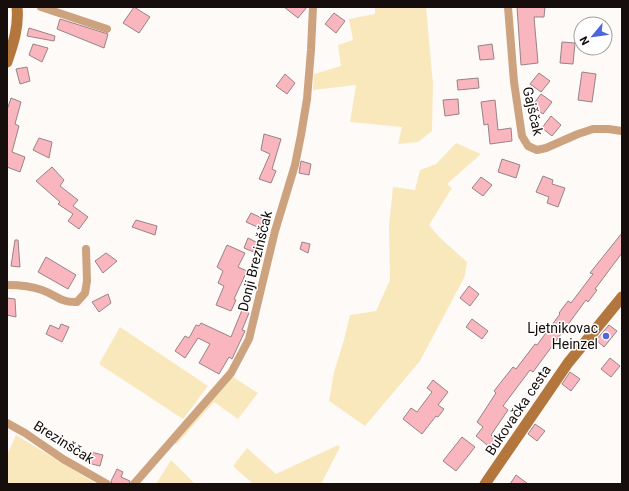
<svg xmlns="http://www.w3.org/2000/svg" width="629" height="491" font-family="Roboto,sans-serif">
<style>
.green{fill:#fae8bd}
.building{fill:#f9b6be;stroke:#988385}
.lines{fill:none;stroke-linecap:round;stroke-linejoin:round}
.street{stroke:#cda27e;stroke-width:8}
.secondary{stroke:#b3763c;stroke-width:11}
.poi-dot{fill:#4b67db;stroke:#fff;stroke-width:1.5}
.labels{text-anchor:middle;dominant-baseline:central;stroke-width:3;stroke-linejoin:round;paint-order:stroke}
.street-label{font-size:14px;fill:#150e0c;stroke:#fff}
.poi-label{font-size:14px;fill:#150e0c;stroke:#fff;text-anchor:end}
</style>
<rect width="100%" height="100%" fill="#fefaf8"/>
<!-- green -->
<path class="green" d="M375 7H426L433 84 432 131 418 142 398 144 402 127 350 122 356 85 313 90 314 74 341 66 338 45 353 40 349 19 375 14Z
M456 143 481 154 447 184 452 188 429 225 439 237 467 262 465 276 420 361 365 426 329 401 334 372 344 340 350 315 376 311 390 280 389 226 393 187 415 190 420 170 436 164Z
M120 327 208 386 183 419 99 364Z
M233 377 258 393 238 419 214 402 176 445 174 443Z
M16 435 97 484H7V455Z
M338 445 340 447 321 484H251L252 483 233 466 247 448 276 474Z
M171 460 195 484H156Z"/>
<!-- building -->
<path class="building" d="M134 7 150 17 139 33 123 23Z
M284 7H307L298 18Z
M517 7H545L544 17H534L538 63 521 65Z
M334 13 345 21 336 33 325 24Z
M60 19 108 34 104 48 57 29Z
M29 28 55 36 54 41 27 36Z
M562 42 575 43 573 64 560 63Z
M33 44 48 48 42 62 29 55Z
M492 44 494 59 480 60 478 46Z
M27 67 30 81 20 84 16 69Z
M582 72 596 74 592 102 578 100Z
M539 73 550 81 541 92 530 84Z
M285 74 295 83 287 94 276 86Z
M478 78 479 88 458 90 457 80Z
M541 94 552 102 543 114 532 106Z
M11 98 21 102 15 124 19 126 12 152 25 157 20 172 7 167V110Z
M458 99 459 114 445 116 443 100Z
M495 100 498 130 511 128 512 141 490 144 488 124 484 125 481 102Z
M551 116 561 125 552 136 542 128Z
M264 134 281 139 272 169 276 171 271 183 259 179 270 154 261 150Z
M39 138 52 142 49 158 33 150Z
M502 159 520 165 516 178 498 172Z
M301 161 311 164 309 175 299 173Z
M52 167 64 180 60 186 78 200 73 206 88 217 79 229 68 221 73 214 58 204 60 202 36 181Z
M543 176 553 180 552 184 565 188 558 207 547 203 549 197 536 192Z
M481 177 492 185 483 196 472 188Z
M251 213 266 220 262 229 246 222Z
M136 220 157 226 155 235 132 227Z
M622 233V253L595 289 597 290 588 302 586 300 533 372 530 370 503 406 508 410 491 435 498 441 492 449 476 436 483 427 477 422 496 393 494 391 513 367 516 369 535 344 537 345 560 314 559 313 568 301 571 303 593 274 590 273Z
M248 238 260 244 256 253 244 248Z
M15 240H18L20 267 11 266Z
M302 242 310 244 308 253 300 249Z
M227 245 245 253 238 267 247 271 234 299 236 300 231 311 216 305 224 286 218 283 223 271 217 267Z
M106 253 117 261 103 273 95 261Z
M46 257 76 275 68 289 38 272Z
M469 286 479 294 470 306 460 298Z
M108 294 111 303 99 312 92 302Z
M7 298 15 299 16 317 7 315Z
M242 310 249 313 242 330 245 331 232 359 229 357 219 374 199 363 210 344 198 338 185 358 175 351 185 336 189 338 196 325 199 326 201 323 231 337Z
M472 319 488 331 482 339 466 327Z
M61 324 69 327 62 342 46 334 50 325 59 329Z
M609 325 617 331 604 347 596 340Z
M610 358 620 366 611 377 601 369Z
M570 372 580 379 571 391 562 384Z
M433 380 448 392 438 405 444 409 438 417 436 416 422 434 403 419 411 408 417 412 432 392 427 388Z
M535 424 545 431 537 441 528 434Z
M462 437 475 447 456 471 443 461Z
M91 452 103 455 100 466 88 463Z
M117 469 123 472 121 477 130 481 129 484H112L111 481Z
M516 475 528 484H510Z"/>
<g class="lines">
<!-- street -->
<path class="street" d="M41 7 107 29
M508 7 514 82 522 136 528 146 537 150 546 148 578 134 593 129H608L622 131
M7 285C19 285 31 286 42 290 56 295 61 303 77 302L85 293 87 281 86 249
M7 423 25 433 63 459 107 484
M134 484 231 373 249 339 275 231 295 165 301 135 307 99 311 50 313 7"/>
<!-- secondary -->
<path class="secondary" d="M7 62C13 44 19 27 17 7
M485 484 568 363 622 297"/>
</g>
<!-- markers -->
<circle class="poi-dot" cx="606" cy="336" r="4"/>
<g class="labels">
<!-- street labels -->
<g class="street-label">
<text transform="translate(533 111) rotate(77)">Gajščak</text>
<text transform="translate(255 261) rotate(-76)">Donji Brezinščak</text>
<text transform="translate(518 410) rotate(-56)">Bukovačka cesta</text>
<text transform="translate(64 442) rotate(32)">Brezinščak</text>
</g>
<!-- poi labels -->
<g class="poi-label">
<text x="598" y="328">Ljetnikovac<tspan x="598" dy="16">Heinzel</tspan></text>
</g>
</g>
<!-- border -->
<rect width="629" height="491" fill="none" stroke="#150e0c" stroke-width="16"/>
<!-- north arrow -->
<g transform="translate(593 36) rotate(241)"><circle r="19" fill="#ffffff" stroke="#a19f9e"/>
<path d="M0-3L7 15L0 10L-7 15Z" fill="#4b67db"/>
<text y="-6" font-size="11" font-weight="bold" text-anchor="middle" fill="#150e0c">N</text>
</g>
</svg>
